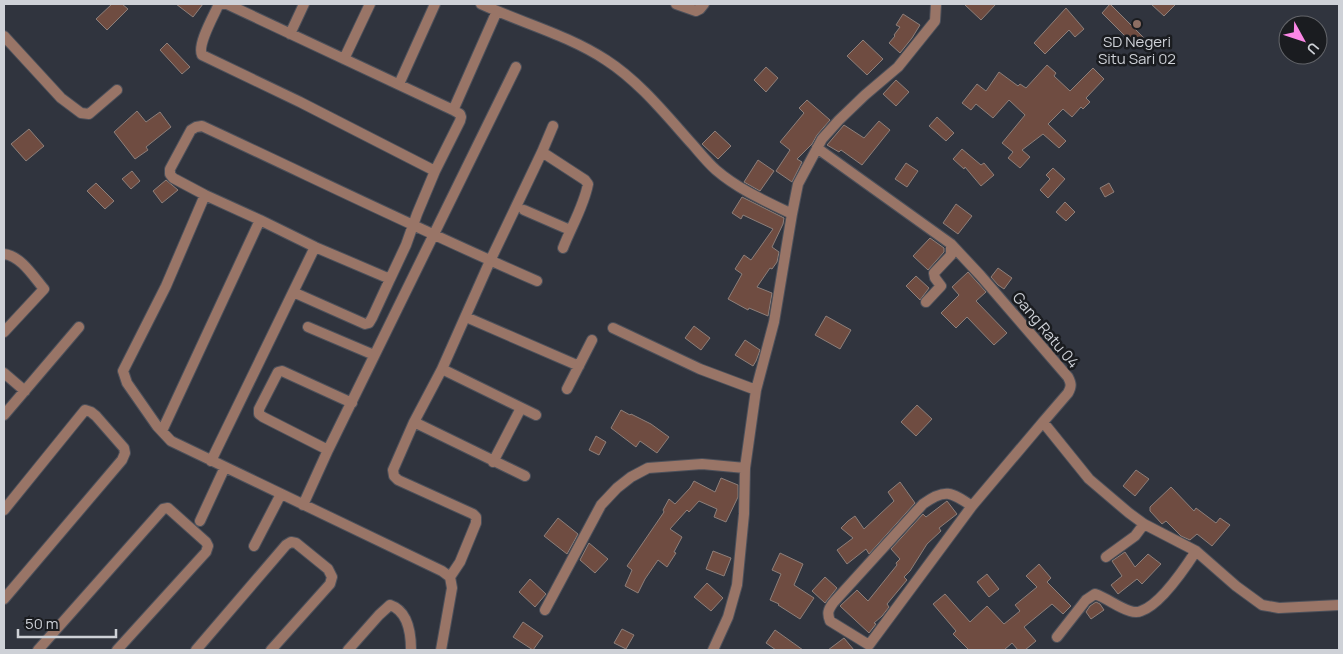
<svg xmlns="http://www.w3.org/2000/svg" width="1343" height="654" font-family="Manrope,sans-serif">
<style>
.building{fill:#6f4c41;stroke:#8d7f7a}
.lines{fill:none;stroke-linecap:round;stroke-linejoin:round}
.street-casing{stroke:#4c505a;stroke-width:12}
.street{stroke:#997567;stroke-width:10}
.education-dot{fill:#8d6e63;stroke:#1a1c20;stroke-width:2}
.labels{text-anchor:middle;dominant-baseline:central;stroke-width:5;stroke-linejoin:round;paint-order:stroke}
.poi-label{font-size:15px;fill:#ced1d7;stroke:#1a1c20}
.street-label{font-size:15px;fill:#ced1d7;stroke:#1a1c20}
</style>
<rect width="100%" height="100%" fill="#30343e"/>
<!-- building -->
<path class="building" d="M112 4H122L128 9 107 30 96 19Z
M176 4H203L193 17Z
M964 4H996L981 20Z
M1110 4 1144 38 1136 47 1102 13Z
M1151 4H1176L1164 16Z
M1066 8 1084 29 1075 37 1069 30 1045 54 1034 43Z
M903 14 920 25 912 38 900 53 889 43 895 36 894 35 900 27 896 25Z
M863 40 883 59 867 75 847 56Z
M167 43 190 67 182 74 160 50Z
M1047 65 1056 73 1054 76 1070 91 1093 68 1104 79 1086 98 1090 102 1083 109 1081 107 1072 117 1063 109 1048 124 1066 141 1059 148 1043 134 1022 150 1030 157 1020 168 1008 158 1013 152 1002 143 1025 115 1009 100 993 118 976 104 971 110 962 103 977 84 986 91 999 72 1018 86 1020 84 1026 88Z
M766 67 778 78 766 92 754 80Z
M896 80 909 92 896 106 883 94Z
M807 100 830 120 817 135 812 144 797 159 802 162 792 182 776 171 790 150 780 142 804 113 799 108Z
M137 111 146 122 160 112 171 127 146 147 148 150 135 159 114 132Z
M937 117 954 133 946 141 929 126Z
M879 121 890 130 862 165 841 150 839 152 827 145 844 125 864 138Z
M29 129 44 146 26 161 11 144Z
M715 131 731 146 718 159 702 144Z
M962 149 981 165 984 163 994 175 981 186 965 167 964 169 953 159Z
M758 160 774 171 760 191 744 182Z
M906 163 918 171 907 187 895 179Z
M1053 168 1065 179 1048 198 1040 190 1050 179 1046 175Z
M132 171 140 181 131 189 122 179Z
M166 180 178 190 162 203 153 191Z
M96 183 114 201 105 209 87 191Z
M1109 183 1114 192 1105 197 1100 188Z
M742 197 784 218 783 224 772 247 779 252 777 262 772 269 770 268 757 287 772 293 768 316 749 308 748 310 728 299 742 274 735 269 744 255 751 260 773 229 743 215 741 219 732 213Z
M1065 202 1075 212 1066 221 1056 212Z
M956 204 972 216 958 234 943 223Z
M930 238 944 248V252L928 270 913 256Z
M998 268 1012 278 1004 289 998 285 991 277Z
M968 272 986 292 976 301 1007 333 994 345 967 317 956 328 941 313 959 295 952 287Z
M916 276 929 288 920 300 906 286Z
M826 316 851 330 840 349 815 335Z
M694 326 710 338 701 350 685 338Z
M745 340 760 350 756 361 753 366 735 355Z
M917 405 932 419 916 436 901 422Z
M621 410 630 415 631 414 651 424 669 437 657 453 640 441 636 447 611 428Z
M596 436 606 442 599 455 589 450Z
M1136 470 1149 479 1135 496 1123 486Z
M721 478 738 485V497L726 522 714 517 717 509 699 501 689 512 687 510 670 529 682 537 674 552 676 553 667 567 658 560 645 579 638 593 625 586 632 570 627 566 664 512 663 510 669 499 675 504 690 488 694 481 715 492Z
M900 482 915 503 869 554 866 549 847 564 837 550 853 538 841 528 848 521 855 516 864 529 894 501 888 492Z
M1171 487 1194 511 1196 508 1216 523 1220 518 1230 525 1212 546 1197 534 1190 540 1181 536 1166 521 1162 524 1150 511V507Z
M947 501 957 514 939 528 941 531 927 544 910 571 904 577 907 580 887 604 889 607 882 616 874 623 876 624 869 633 840 606 857 590 868 601 897 565 896 563 900 559 891 549 923 514 926 517Z
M558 518 578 534 567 554 544 536Z
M589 543 608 559 595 573 580 560Z
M713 551 731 558 724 576 706 569Z
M1125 552 1135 567 1148 554 1161 564 1142 584 1137 579 1118 594 1111 585 1122 576 1112 561Z
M780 553 803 564 794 585 814 598 800 619 778 605 779 604 770 600 781 574 772 570Z
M1039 564 1051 578 1047 582 1071 606 1063 614 1052 604 1024 627 1036 641 1025 650H1018L1012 643 1004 650H969L953 634 956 631 933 604 945 594 970 622 987 606 1004 624 1020 611 1015 605 1037 587 1026 576Z
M987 574 999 589 989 597 977 582Z
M825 577 837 588 825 603 812 591Z
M530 579 546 594 535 607 519 592Z
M707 583 723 598 711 611 694 597Z
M1096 602 1100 604 1104 610 1091 619 1086 612 1090 606Z
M523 622 543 636 533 650 513 637Z
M622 629 634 635 626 649 614 643Z
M775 630 803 650H776L766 643Z
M844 638 854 650H828Z"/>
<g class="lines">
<!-- street casing -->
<g class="street-casing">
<path id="street" d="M221 4 218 6C213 17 197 45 202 55L300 102 435 171
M223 4H227L453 110
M481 4C522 23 568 35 606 60 640 82 666 115 693 145 700 153 708 163 716 170 738 189 765 201 792 214
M676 4 696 11 700 9 704 4
M497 11 455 106 453 110 460 114 461 117 460 121 435 171 417 214 406 245 390 279 315 247 260 220 205 195 173 178 170 174V169L191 130 196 127 202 126C314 178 424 232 537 281
M290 34 304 4
M4 36 61 98 81 113 89 114 117 90
M344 59 370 4
M399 84 435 4
M817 148 951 244 980 275 1068 377C1071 383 1072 386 1068 393L1043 422 1089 479 1129 513 1144 524 1196 551 1236 586 1262 605 1279 608 1339 605
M542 152 585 180 588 184C584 206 571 227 563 248
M205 195 166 286 123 371 127 383 157 426 171 441 442 571 450 577 452 588 441 650
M524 210 570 230
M4 254C21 256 33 276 44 289L4 332
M293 292 365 324 369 323 372 318 390 279
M926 302 941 286 935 278 934 273 951 255V244
M466 317 579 366
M308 327 374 355
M613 328 700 369 756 390
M442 369 536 415
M4 373 25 391
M567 389 592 340
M4 415 79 327
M414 422 525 476
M162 431 260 220
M328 450 263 417 259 414V409L278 372 282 371 352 403
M211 461 315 247
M493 462 521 408
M303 505 328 450 516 67
M972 506C951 492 945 488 923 504L833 603C828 610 827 613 830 621L869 645 972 506 1043 422
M4 510 85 410 91 412 96 416 124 448 125 453 122 460 4 599
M200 521 225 467
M254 546 281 494
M1106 557 1135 536 1144 524
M450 577 460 562 476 523V517L473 514 398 480 394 476 393 470 414 422 442 369 490 261 542 152 553 126
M545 610 601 505 617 488 631 477 648 468 702 464 745 468
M1057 637 1086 600 1095 594C1107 598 1117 607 1130 611 1133 612 1137 613 1141 611 1160 605 1185 568 1196 551
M38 650 163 509 168 508 206 542 208 546 206 552 117 650
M196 650 286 545 291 542 296 543 328 569 332 577 330 584 271 650
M348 650 379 615 390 605C408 611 411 634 411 650
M713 650 728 617 737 585 744 514 745 468 756 390 774 322 792 214 798 184 822 139 839 120 865 95 898 67 935 21 936 4"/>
</g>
<!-- street -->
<use href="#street" class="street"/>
</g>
<!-- markers -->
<circle class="education-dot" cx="1137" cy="24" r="5"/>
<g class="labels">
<!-- poi labels -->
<g class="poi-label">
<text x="1137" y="41">SD Negeri<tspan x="1137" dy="17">Situ Sari 02</tspan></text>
</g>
<!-- street labels -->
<g class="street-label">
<text transform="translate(1046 330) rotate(50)">Gang Ratu 04</text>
</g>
</g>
<!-- border -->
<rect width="1343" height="654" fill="none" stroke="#ced1d7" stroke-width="10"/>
<!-- north arrow -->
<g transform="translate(1303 40) rotate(130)"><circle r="24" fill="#1a1c20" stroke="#626469"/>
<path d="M0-4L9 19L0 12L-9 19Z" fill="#fb87e6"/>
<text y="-8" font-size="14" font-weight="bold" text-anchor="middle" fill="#ced1d7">U</text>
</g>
<!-- scale -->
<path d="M18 629v8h98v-8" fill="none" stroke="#ced1d7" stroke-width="2.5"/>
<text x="25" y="629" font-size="15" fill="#ced1d7" stroke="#1a1c20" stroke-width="4" paint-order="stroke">50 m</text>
</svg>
